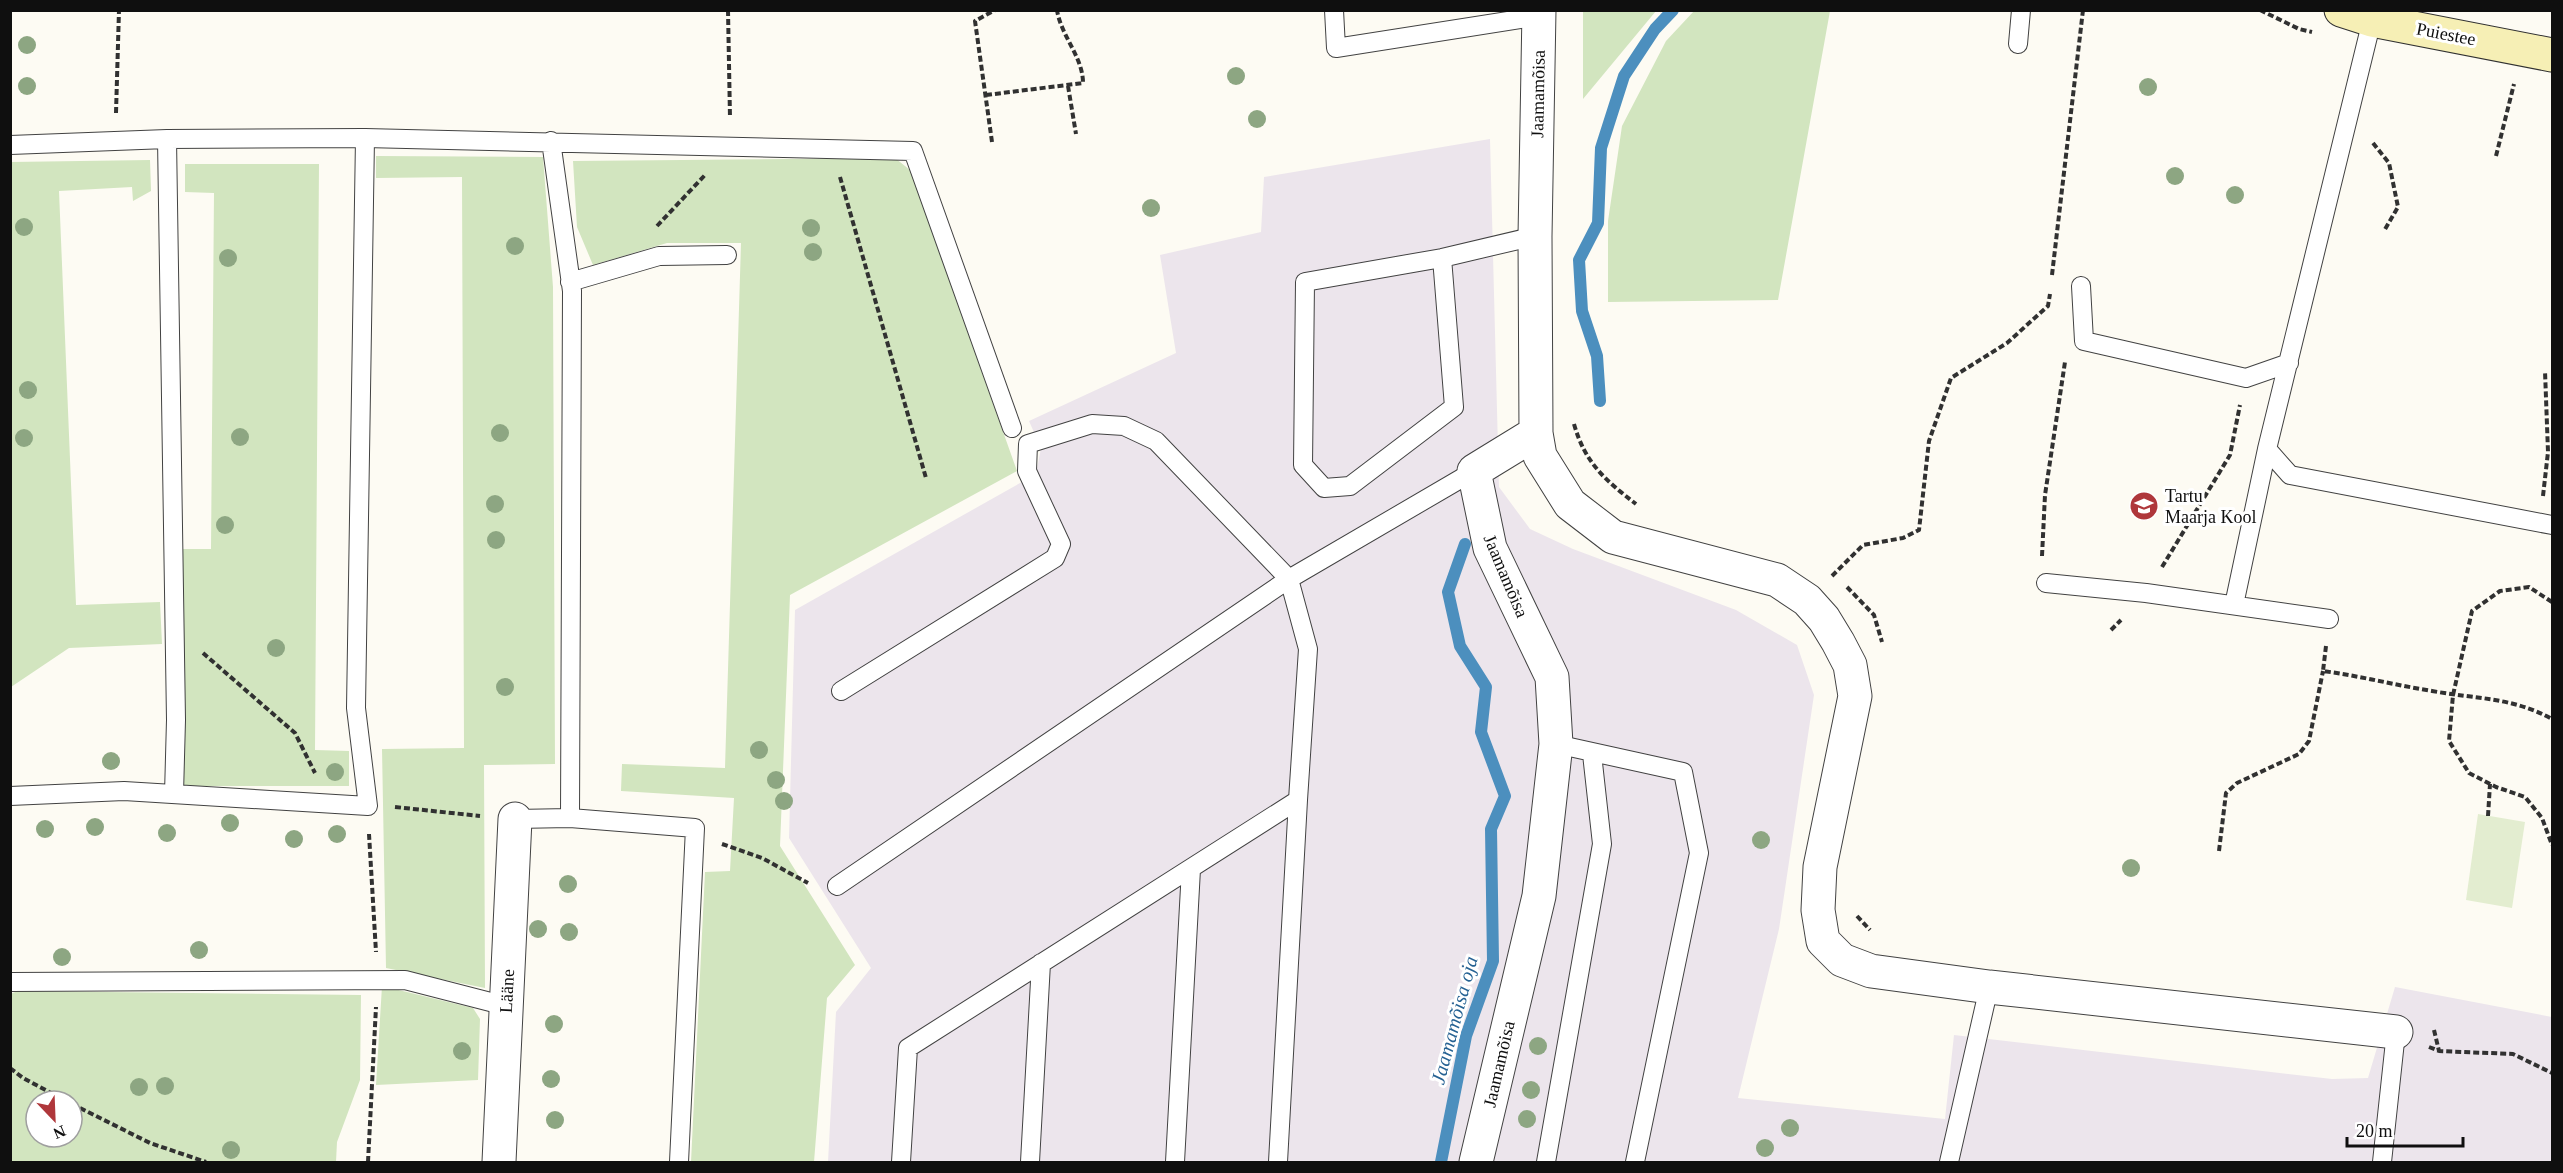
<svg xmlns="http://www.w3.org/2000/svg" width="2563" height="1173" font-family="Georgia,serif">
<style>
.industrial{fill:#ece5ec}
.green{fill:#d2e5bf;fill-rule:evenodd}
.pitch{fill:#e3edd0}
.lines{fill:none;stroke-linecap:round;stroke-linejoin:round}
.stream{stroke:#4c8fbe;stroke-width:12}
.service-casing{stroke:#424242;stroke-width:20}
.minor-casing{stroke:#424242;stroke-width:35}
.secondary-casing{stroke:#313131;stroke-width:35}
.path{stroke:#313131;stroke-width:4;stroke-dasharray:6 3;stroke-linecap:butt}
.service{stroke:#fff;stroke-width:18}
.minor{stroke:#fff;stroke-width:33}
.secondary{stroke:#f6efb5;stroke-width:33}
.tree{fill:#8da682}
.labels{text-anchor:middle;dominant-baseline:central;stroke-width:6;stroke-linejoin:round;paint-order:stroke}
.street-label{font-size:18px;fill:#0f0f0f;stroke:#fff}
.poi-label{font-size:18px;fill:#0f0f0f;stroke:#fff;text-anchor:start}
.water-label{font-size:20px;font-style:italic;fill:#266293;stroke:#fff}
</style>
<rect width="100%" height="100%" fill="#fdfbf3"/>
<!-- industrial -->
<path class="industrial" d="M1490 139 1499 487 1530 529 1573 549 1736 610 1797 645 1814 695 1779 929 1738 1098 1945 1119 1954 1035 2332 1079 2368 1078 2395 987 2552 1017V1162H828L836 1012 871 968 789 838 795 610 1036 474 1041 448 1029 421 1176 353 1160 255 1261 232 1264 177Z"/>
<!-- green -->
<path class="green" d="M1583 11H1656L1583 99Z
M1694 11H1830L1778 300 1608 302V221L1622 126 1666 41Z
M376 156 543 157 553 287 555 764 484 765 485 988 386 968 382 749 464 748 462 177 376 178Z
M895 158 910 170 1017 471 790 595 780 846 855 965 827 998 814 1162H691L705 872 730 871 734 798 621 791 622 764 725 768 741 243H667L593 265 577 227 573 161Z
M150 160 151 191 133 201 132 187 59 191 76 605 160 602 162 644 69 648 11 687V780V162Z
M185 164H319L315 750 349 751V786H180L182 549H211L214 193 185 192Z
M382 986 473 1008 480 1019 478 1080 376 1085Z
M18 991 361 995 360 1080 337 1142 336 1162H11L10 994ZM36 1101H72V1137H36Z"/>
<!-- pitch -->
<path class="pitch" d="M2478 814 2525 822 2512 908 2466 900Z"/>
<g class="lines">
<!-- stream -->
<path class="stream" d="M1600 401 1597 356 1582 311 1579 260 1598 223 1601 148 1624 76 1655 29 1673 10
M1441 1162 1466 1036 1493 961 1491 829 1505 796 1481 732 1486 687 1460 646 1448 592 1465 544"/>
<!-- service casing -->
<g class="service-casing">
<path id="service" d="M1334 10 1336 48 1539 16
M2372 20 2267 449 2290 475 2552 525
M2018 44 2021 10
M167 139 176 720 174 794
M551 141 572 291 570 818
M10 145 167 139 365 138 913 151 1012 428
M1442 258 1454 407 1350 486 1324 488 1303 465 1305 282 1442 258 1535 236
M570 282 659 256 727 255
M2081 286 2084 341 2246 378 2289 363
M2046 583 2146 593 2329 619
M2234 605 2267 449
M841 691 1055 558 1061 544 1027 471 1028 444 1092 424 1124 426 1156 441 1289 579 1308 649 1298 800 908 1048 901 1162
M1556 744 1683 772 1699 853 1635 1162
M10 796 124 791 368 806 356 708 365 138
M515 819 570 818 695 828 679 1162
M837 886 1289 579 1474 471
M10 982 405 980 506 1006
M1030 1162 1041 963
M1175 1162 1191 869
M1278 1162 1298 800
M1546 1162 1602 844 1592 754
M1949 1162 1989 987
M2382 1162 2396 1032"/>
</g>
<!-- minor casing -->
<g class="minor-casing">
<path id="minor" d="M1536 433 1540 456 1570 504 1613 537 1777 580 1807 600 1824 619 1838 642 1850 665 1855 696 1820 867 1818 910 1823 941 1842 960 1871 971 1989 987 2396 1032
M499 1162 515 819
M1476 1162 1539 896 1556 744 1552 677 1490 548 1474 471 1536 433 1535 236 1539 10"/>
</g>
<!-- secondary casing -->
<g class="secondary-casing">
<path id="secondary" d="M2341 10 2372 20 2552 55"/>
</g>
<!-- path -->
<path class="path" d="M728 10 730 118
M2260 10 2299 29 2312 32
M1068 86 1076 134
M986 95 1083 83C1083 57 1061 36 1057 10
M116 113 119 10
M992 142 975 21 995 10
M2373 143 2389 163 2398 207 2384 231
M2496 156 2514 84
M840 177 926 478
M657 226 705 175
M2052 275 2083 10
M1574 424C1585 463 1605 480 1636 504
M2543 496 2548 452 2545 371
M2042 556 2045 495 2065 362
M2162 567 2230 455 2240 405
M1832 576 1863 545 1903 538 1919 530 1929 441 1951 378 2007 343 2048 306 2050 294
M1847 587 1874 615 1882 642
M2552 602 2529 587 2500 591 2472 611 2453 695 2449 741 2469 773 2496 787 2525 797 2542 818 2552 845
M2111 630 2121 620
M2326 646 2323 671C2360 676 2395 685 2432 691 2476 699 2512 697 2552 719
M203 653 295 733 315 773
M395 807 480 816
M2488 816 2490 784
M369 834 376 952
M722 844 762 858 808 883
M2219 851 2226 793 2237 783 2299 754 2309 741 2323 671
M1857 916 1870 930
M2434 1030 2439 1051
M2429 1047 2439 1051 2513 1054 2552 1073
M10 1068 23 1078 66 1101
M72 1104 150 1143 206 1162
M368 1162 376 1007"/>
<!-- service -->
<use href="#service" class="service"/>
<!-- minor -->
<use href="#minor" class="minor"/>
<!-- secondary -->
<use href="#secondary" class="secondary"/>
</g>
<!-- trees -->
<g class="tree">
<circle cx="27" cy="45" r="9"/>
<circle cx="1236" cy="76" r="9"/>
<circle cx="27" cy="86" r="9"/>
<circle cx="2148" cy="87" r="9"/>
<circle cx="1257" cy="119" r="9"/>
<circle cx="2175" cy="176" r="9"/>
<circle cx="2235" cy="195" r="9"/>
<circle cx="1151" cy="208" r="9"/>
<circle cx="24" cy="227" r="9"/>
<circle cx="811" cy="228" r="9"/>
<circle cx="515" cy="246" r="9"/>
<circle cx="813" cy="252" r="9"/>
<circle cx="228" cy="258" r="9"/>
<circle cx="28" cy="390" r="9"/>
<circle cx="500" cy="433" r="9"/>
<circle cx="240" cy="437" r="9"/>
<circle cx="24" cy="438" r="9"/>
<circle cx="495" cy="504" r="9"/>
<circle cx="225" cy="525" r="9"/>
<circle cx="496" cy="540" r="9"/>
<circle cx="276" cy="648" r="9"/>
<circle cx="505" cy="687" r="9"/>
<circle cx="759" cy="750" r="9"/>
<circle cx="111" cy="761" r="9"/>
<circle cx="335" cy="772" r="9"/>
<circle cx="776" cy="780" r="9"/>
<circle cx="784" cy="801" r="9"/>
<circle cx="230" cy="823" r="9"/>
<circle cx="95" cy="827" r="9"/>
<circle cx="45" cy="829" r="9"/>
<circle cx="167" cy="833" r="9"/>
<circle cx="337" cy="834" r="9"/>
<circle cx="294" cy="839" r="9"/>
<circle cx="1761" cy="840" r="9"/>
<circle cx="2131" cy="868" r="9"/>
<circle cx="568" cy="884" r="9"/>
<circle cx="538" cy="929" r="9"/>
<circle cx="569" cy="932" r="9"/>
<circle cx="199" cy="950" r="9"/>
<circle cx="62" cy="957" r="9"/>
<circle cx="554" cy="1024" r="9"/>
<circle cx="1538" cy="1046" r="9"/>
<circle cx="462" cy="1051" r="9"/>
<circle cx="551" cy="1079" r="9"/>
<circle cx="165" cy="1086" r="9"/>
<circle cx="139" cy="1087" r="9"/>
<circle cx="1531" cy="1090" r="9"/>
<circle cx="1527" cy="1119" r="9"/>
<circle cx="555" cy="1120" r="9"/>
<circle cx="1790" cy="1128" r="9"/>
<circle cx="1765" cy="1148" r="9"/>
<circle cx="231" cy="1150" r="9"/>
</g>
<!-- icons -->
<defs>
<g id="school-disc" transform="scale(1.5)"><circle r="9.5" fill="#af373b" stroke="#fff"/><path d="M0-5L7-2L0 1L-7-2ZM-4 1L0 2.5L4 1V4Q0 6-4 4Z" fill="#fff"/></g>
</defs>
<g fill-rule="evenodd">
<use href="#school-disc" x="2144" y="506"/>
</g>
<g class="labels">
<!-- street labels -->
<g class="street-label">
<text transform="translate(2446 34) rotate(11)">Puiestee</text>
<text transform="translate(1538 94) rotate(-89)">Jaamamõisa</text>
<text transform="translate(1506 576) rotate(67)">Jaamamõisa</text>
<text transform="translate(507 991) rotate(-87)">Lääne</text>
<text transform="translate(1499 1064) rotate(-77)">Jaamamõisa</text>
</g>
<!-- poi labels -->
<g class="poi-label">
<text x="2165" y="496">Tartu<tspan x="2165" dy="21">Maarja Kool</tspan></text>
</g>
<!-- water labels -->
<g class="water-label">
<text transform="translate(1454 1020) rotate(-75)">Jaamamõisa oja</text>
</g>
</g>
<!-- border -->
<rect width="2563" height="1173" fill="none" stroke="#0f0f0f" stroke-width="24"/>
<!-- north arrow -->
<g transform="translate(54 1119) rotate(157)"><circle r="28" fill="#ffffff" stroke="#9f9f9f" stroke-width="1.5"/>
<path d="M0-4.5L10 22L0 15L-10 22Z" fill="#af373b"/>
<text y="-9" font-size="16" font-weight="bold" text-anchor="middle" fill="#0f0f0f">N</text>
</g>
<!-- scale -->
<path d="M2347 1137v9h116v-9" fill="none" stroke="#0f0f0f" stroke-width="3"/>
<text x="2356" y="1137" font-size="18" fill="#0f0f0f" stroke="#ffffff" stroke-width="4.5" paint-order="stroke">20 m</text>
</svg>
